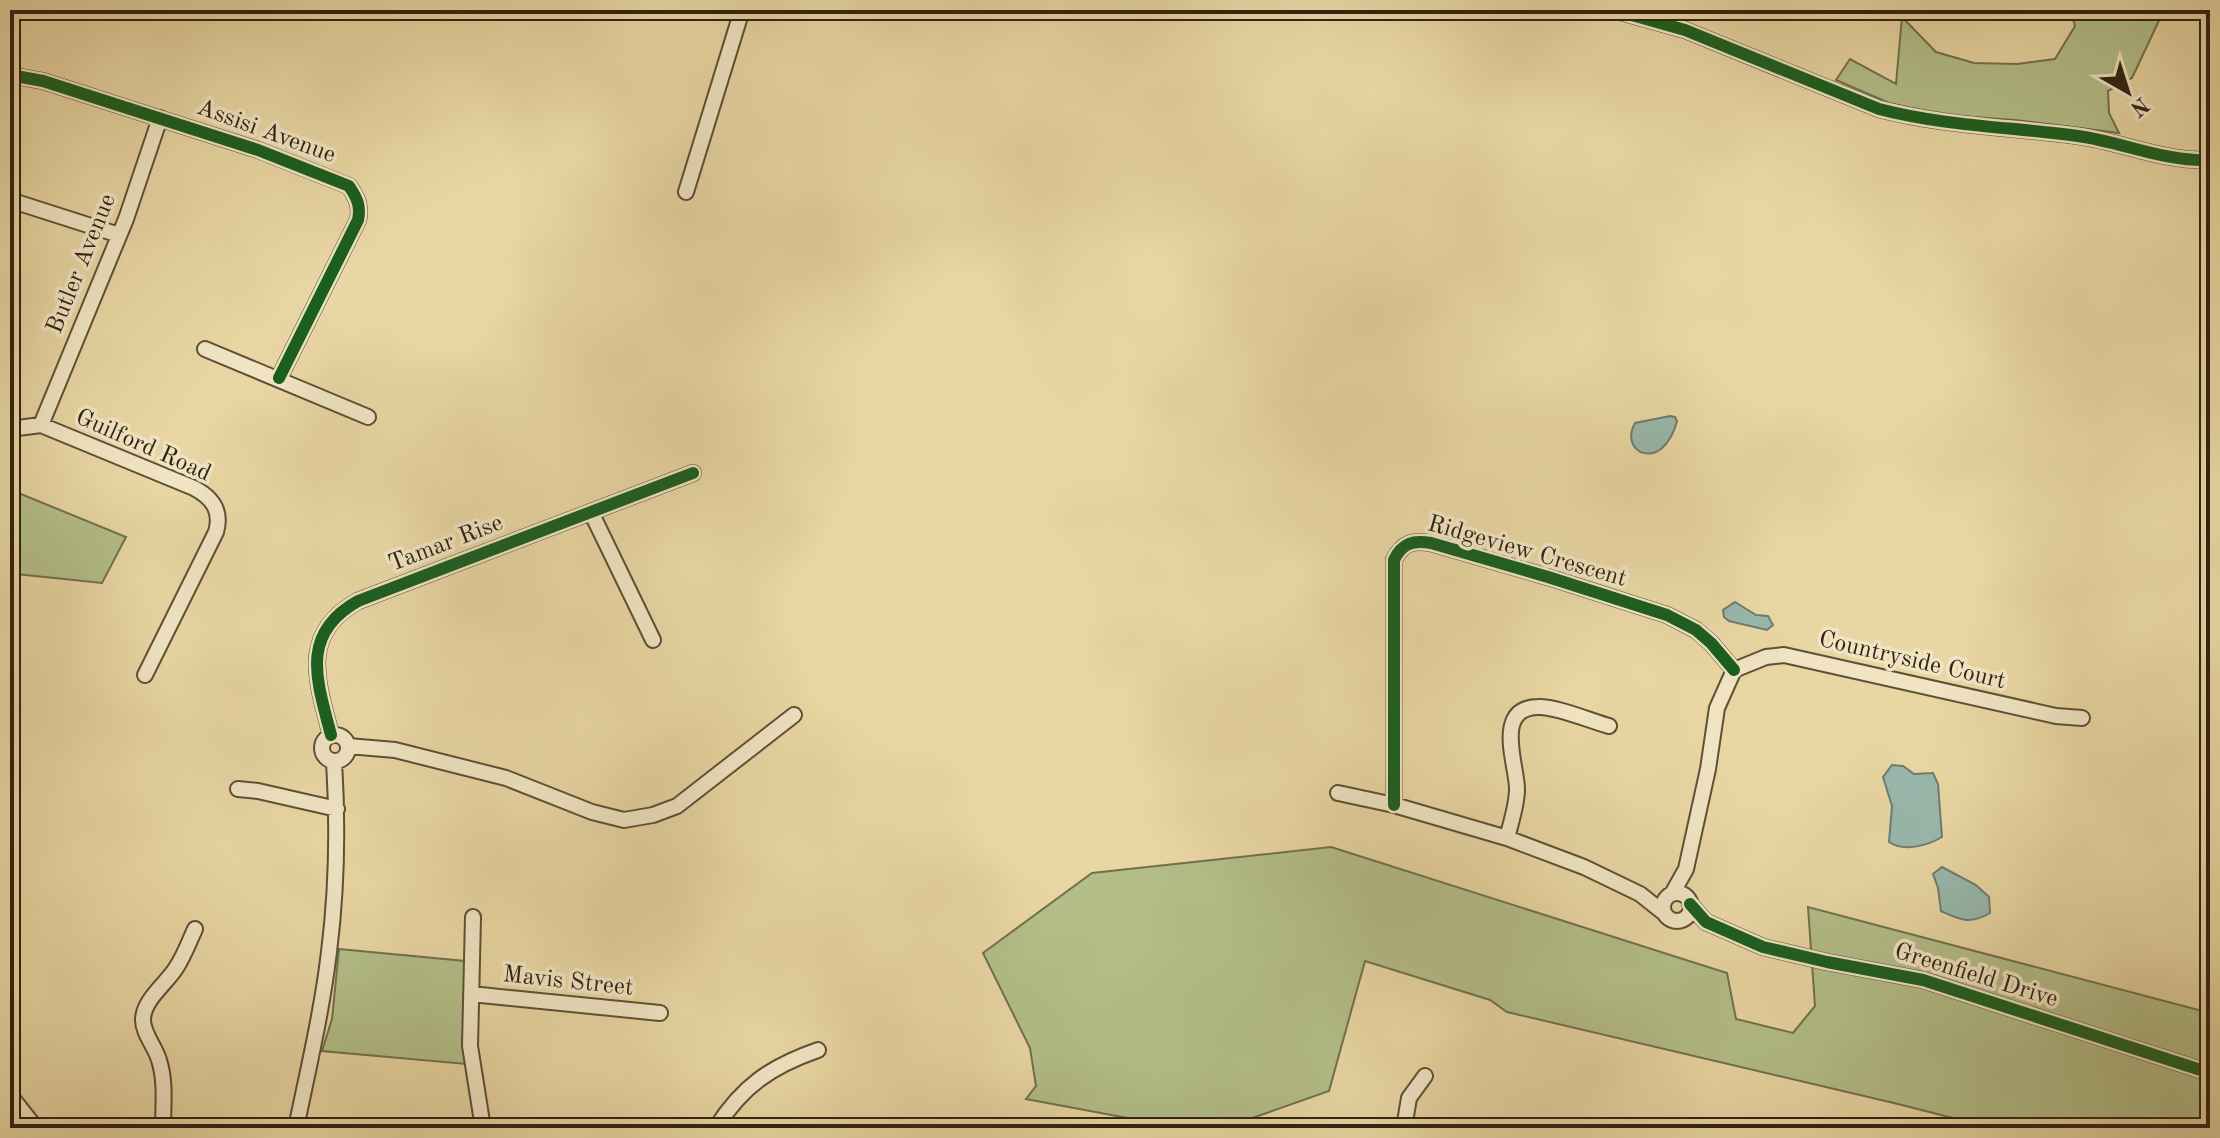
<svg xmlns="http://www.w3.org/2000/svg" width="2220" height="1138" font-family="'Old Standard TT',serif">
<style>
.green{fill:#b3be88;stroke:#72704d;stroke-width:2}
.water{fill:#98b8ac;stroke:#6e7c6e;stroke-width:2}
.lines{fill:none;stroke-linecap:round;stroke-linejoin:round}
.minor-casing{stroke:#5e5036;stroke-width:18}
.minor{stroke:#f0e4c3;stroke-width:14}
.cycleway-casing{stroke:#f0e4c3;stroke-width:17}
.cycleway{stroke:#1b5e20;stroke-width:12}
.labels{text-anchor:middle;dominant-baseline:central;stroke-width:7;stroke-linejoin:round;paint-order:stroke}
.street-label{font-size:24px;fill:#302312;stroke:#f0e4c3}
</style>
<rect width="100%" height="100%" fill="#e8d6a3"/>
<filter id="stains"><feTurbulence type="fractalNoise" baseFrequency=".0025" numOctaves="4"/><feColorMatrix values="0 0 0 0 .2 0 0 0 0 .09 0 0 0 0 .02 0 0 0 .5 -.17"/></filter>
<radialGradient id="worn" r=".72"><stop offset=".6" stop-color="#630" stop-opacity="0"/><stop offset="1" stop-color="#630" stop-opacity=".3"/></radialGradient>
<!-- green -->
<path class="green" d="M2070 10H2164L2132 78 2108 91 2109 113 2119 133 2015 120 1943 115 1889 103 1836 80 1850 59 1896 84 1902 17 1936 52 1974 63 2017 64 2055 59 2075 26Z
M16 492 126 537 102 583 16 574 10 533V493Z
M1331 847 1727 973 1736 1019 1793 1033 1815 1006 1808 907 2210 1013V1128H1992L1898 1104 1507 1012 1490 1000 1365 961 1329 1091 1224 1128H1181L1026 1099 1036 1086 1030 1048 983 953 1092 873Z
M339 949 465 961 466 1064 322 1051 332 1019Z"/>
<!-- water -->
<path class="water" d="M1670 416 1675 417 1677 421C1663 474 1618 453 1635 423Z
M1735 602 1756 615 1768 616 1773 625 1767 630 1729 621 1724 617 1723 610Z
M1892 765 1903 766 1914 774 1933 773 1938 784 1942 837C1927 846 1903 852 1889 842L1892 806 1883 777Z
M1942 867 1976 885 1989 897 1990 913C1969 925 1961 920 1941 911L1938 888 1933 874Z"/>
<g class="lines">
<!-- minor casing -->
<g class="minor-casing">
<path id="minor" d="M1614 10 1685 30 1879 109C1944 126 2011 127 2078 136 2122 142 2165 162 2210 160
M10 75 43 81 258 150 349 186C357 198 361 206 358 220L279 378
M686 192 742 10
M16 202 119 235
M205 349 368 417
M41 425 126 219 160 118
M10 429 41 425 194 488C213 498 222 511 216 532L145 675
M591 512 653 640
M1734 670 1766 657 1784 655 2056 716 2082 718
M322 748a13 13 0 1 1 26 0a13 13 0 1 1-26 0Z
M331 735C317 681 299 634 358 601L693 473
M348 746 395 750 506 778 592 812 624 820 653 815 677 806 794 715
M238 789 258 791 337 809
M1338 793 1394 805 1507 838 1584 867 1640 894 1664 913
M1394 805V560C1402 543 1413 540 1431 543L1548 577 1667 615 1696 630 1711 643 1734 670
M1507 838C1511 822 1517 805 1517 789 1517 765 1493 708 1538 707 1555 706 1591 721 1609 726
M1663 907a14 14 0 1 1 28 0a14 14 0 1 1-28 0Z
M1672 894 1686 869 1708 769 1717 708 1734 670
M1690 904 1706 922 1763 947 1827 962 1923 980 2210 1073
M473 917 470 1046 483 1128
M471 994 660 1013
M10 1095 36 1128
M163 1128C163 1105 166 1082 159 1060 155 1046 143 1034 143 1020 143 1000 166 984 176 968 184 956 189 942 195 929
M296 1128C308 1070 322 1011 329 952 337 888 338 825 334 761
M716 1128C742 1086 772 1066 818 1050
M1404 1128 1409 1098 1425 1076"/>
</g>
<!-- minor -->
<use href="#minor" class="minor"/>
<!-- cycleway casing -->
<g class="cycleway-casing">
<path id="cycleway" d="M1614 10 1685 30 1879 109C1944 126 2011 127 2078 136 2122 142 2165 162 2210 160
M10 75 43 81 258 150 349 186C357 198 361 206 358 220L279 378
M331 735C317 681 299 634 358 601L693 473
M1394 805V560C1402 543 1413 540 1431 543L1548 577 1667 615 1696 630 1711 643 1734 670
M1690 904 1706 922 1763 947 1827 962 1923 980 2210 1073"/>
</g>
<!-- cycleway -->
<use href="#cycleway" class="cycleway"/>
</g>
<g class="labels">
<!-- street labels -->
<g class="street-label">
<text transform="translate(266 132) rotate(20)">Assisi Avenue</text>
<text transform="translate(82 264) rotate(-68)">Butler Avenue</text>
<text transform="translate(143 446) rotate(24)">Guilford Road</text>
<text transform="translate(446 544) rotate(-21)">Tamar Rise</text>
<text transform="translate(1527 552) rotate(16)">Ridgeview Crescent</text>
<text transform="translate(1912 661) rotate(13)">Countryside Court</text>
<text transform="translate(1976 976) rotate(17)">Greenfield Drive</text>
<text transform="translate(568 982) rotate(6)">Mavis Street</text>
</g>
</g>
<!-- margin -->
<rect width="2220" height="1138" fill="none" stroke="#e8d6a3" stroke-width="40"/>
<rect x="12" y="12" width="2196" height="1114" fill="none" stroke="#302312" stroke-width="4"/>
<rect x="20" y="20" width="2180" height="1098" fill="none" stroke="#302312" stroke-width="2"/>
<!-- north arrow -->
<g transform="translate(2128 92) rotate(141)" stroke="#f0e4c3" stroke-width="6" paint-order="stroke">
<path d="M0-6L14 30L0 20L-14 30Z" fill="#302312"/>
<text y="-12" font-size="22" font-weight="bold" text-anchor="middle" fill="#302312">N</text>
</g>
<rect width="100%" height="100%" filter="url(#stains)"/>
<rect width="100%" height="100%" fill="url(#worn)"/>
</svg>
